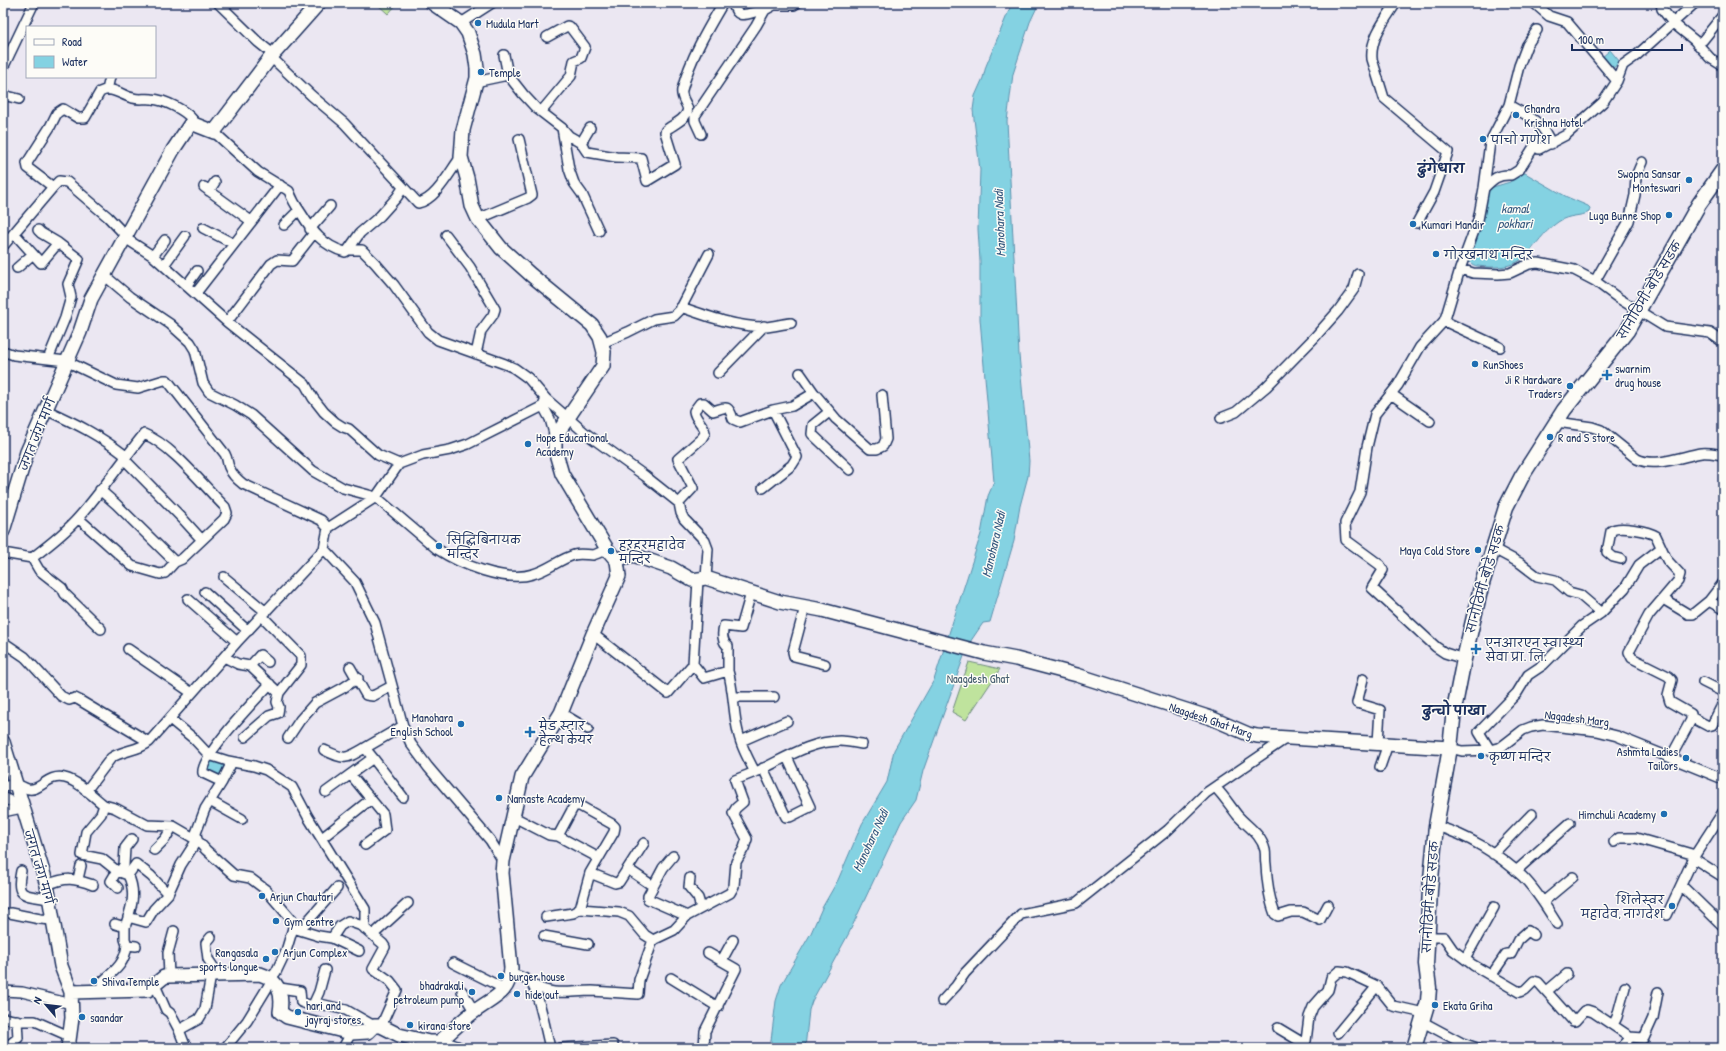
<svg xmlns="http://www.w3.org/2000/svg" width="1726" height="1051" font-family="'Patrick Hand','Playpen Sans Deva',sans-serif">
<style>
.green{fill:#bfe39d;stroke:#6d897e}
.water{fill:#84d2e2;stroke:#5a91ad}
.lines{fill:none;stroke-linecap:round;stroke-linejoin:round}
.street-casing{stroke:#1b2f5e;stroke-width:12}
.secondary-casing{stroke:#1b2f5e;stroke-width:16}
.primary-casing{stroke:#1b2f5e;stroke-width:17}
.street{stroke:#fdfcf7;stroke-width:9}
.secondary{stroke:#fdfcf7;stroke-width:13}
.primary{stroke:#fdfcf7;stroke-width:14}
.poi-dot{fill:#1f6fb2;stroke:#fdfcf7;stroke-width:1.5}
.labels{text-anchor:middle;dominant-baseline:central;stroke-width:3;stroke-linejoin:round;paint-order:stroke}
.poi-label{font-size:12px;fill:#1b2f5e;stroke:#fdfcf7;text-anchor:start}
.street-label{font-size:12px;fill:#1b2f5e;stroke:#fdfcf7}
.park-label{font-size:12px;fill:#445c6e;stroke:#fdfcf7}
.neighbourhood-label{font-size:13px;font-weight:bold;fill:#1b2f5e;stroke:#fdfcf7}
.water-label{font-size:13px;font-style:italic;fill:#35587f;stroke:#fdfcf7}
</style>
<rect width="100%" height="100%" fill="#ebe7f2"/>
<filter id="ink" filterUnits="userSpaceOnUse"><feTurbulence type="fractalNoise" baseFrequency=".025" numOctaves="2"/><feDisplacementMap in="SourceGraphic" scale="8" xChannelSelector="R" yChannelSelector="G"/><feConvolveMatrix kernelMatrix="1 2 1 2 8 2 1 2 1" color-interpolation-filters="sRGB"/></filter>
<g filter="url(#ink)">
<!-- green -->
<path class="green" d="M376 3H398L388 14Z
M969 662 1000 669 966 720 952 712Z"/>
<!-- water -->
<path class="water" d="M1012 3H1039L1030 22 1013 74 1007 121 1019 355 1029 461 1028 476 1020 506 1014 541 990 622 983 623 968 645 923 771 916 800 901 822 849 933 812 1001 809 1010 805 1048H770L776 1001 781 985 811 933 822 908 838 880 862 824 887 782 894 750 934 680 981 534 988 496 994 482 980 319V261L978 229 980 170 973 110 975 96 983 78 986 66Z
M1610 50 1620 62 1611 70 1600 59Z
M1525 173 1567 197 1588 206 1590 208 1589 212C1582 217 1569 214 1558 222 1527 244 1533 269 1487 267 1480 266 1474 267 1470 262L1469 258 1475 234 1481 228 1488 192 1493 187 1510 182 1521 174Z
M209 759 226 764 220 779 205 773Z"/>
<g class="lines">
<!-- street casing -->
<g class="street-casing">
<path id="street" d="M218 3 258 42 273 54
M1396 3C1385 20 1370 38 1372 59L1384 98 1448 152 1434 192 1417 223
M1534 3 1549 16 1567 22 1617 81
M1661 3 1662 9 1673 23 1694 40 1710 58 1723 66
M765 10 774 5H794L797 3
M461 23 492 3
M1697 44 1703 40 1723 15
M504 55 508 75 523 94 536 108 562 128 569 136 581 143 590 128
M271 57 312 96 344 123 418 203C436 200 450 171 461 157
M3 68 34 3
M475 82 508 75
M107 90 110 77
M3 95 19 99
M1509 105C1530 118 1541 119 1551 144
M541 112 571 76 574 61 581 58 585 47 570 27 567 26 547 37
M562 128 569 169 574 183 582 194 599 231
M214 132 258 172 289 191C292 199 296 206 301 213 312 231 323 246 345 252L348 250H362L375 263 394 285 428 332 438 340 505 364 514 368 528 378 546 399 543 406 550 419 555 437
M701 134 695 121V116L756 26 765 10C752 10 737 24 733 3
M581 143 587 152 616 157 641 158 647 181 675 164 665 132 666 130C672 125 685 120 687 112 690 106 680 99 682 90 690 59 707 30 723 3
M204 187 251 221
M1484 188C1493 179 1498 174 1511 175L1519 170 1535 145 1539 149 1566 135 1603 102 1617 81 1623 65 1637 55 1695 3
M209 191 215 182
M478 219 528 198 532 195 519 139
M284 225 299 210
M203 228 234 244
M310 229 330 206
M38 230 41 233 58 243
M14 233 41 263 58 243 79 259 68 284 71 297 65 318 48 359
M446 235 470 267 495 309 493 315 481 331 476 354
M126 236 108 217 67 182 59 181 53 187 28 168 27 163 50 127 57 113 63 109 78 118H85L100 92C112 85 122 96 133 98 139 100 145 98 152 99 165 100 185 110 193 120L191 123
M125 238 153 256 165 240
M3 246 53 187
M348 250 360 233 380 216 397 197 403 188
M153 256 227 322 305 384 313 398 324 412 335 422 343 427 349 429 378 455 399 464 423 455 450 450 468 444 543 406
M164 265 185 236
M17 268 33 254
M1460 269 1473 273 1498 274 1510 273 1529 264 1538 263 1574 270 1595 281 1618 298 1665 327 1710 333 1723 342
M104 275 130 297 170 324 190 342 195 350 203 383 209 392 235 405 251 415 313 471 343 488 376 497 437 549C460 564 505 583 533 574 548 570 560 559 574 555 580 553 587 555 593 555 597 554 603 551 607 549
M1595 281 1629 221 1635 195 1636 176 1642 162
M187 285 197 271
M196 293 280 185
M681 307C709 317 737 327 766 327 774 326 783 324 791 323
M1444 321 1500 347
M227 322 271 264 277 260 292 261 314 233
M602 343 628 332 654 319 674 316 680 310 709 254
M3 351 14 355 66 361 116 385 138 388 164 380H167L225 454C228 459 227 465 230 469 232 475 238 480 243 484L321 520 328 528
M718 373 764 326
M800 373 814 393 836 419 870 449H877L883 446 886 439 882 395
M1391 394 1430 421
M546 399 584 432 645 476 679 503 681 513 684 519 705 541 708 549 706 578
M46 410C77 424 99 435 126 456
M829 412 813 425 812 434 850 470
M1221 418 1236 412 1266 387 1314 338 1338 311 1354 289 1358 274
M1557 422 1592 427 1601 430 1637 459C1656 468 1682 456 1701 453 1708 452 1716 454 1723 455
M763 488 792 465 797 457 773 410
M100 490 116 504 175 562 182 559 202 540
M679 503 693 488 678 459 702 438 705 433C704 424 695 420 694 411L700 403H704L713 411C725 408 728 403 733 419L740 422 773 410 792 406 814 393
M78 518 132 566 160 574 165 573 175 562
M1492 548 1520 563 1537 576 1555 580 1569 592 1580 595 1601 613
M324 549 355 582 375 623 403 726 411 744 428 767 490 840 503 861
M3 553 32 558C48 546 66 532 79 517 102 491 122 461 144 434 172 445 203 485 225 507L227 513 224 519 202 540 182 518 124 459
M32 558 39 570 62 588 65 594 101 629
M1621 559 1613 557 1607 552 1611 531C1618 525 1649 531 1656 536L1667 560 1680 574 1678 581 1649 615 1629 652 1632 658 1668 676 1672 680 1668 695 1670 702 1691 714V720L1671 757
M224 577 266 612
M205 592 248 631
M188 599 237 642
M1663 599 1688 614H1693L1709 601 1723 609
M1709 601 1723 583
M805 607 793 652 794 656 825 664
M593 634 668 693 693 664 698 580
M3 642 25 657 61 696 69 700 75 698 79 700 149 742 237 642 324 549 328 528 376 497 399 464
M128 649 192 693
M224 657 238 664 250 666 279 693
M1464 659 1445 653 1436 647 1372 588 1383 570 1380 565 1346 540 1345 523 1360 492 1367 447 1375 414 1398 385 1420 347 1444 321 1446 316 1460 269 1478 220 1484 188 1490 142 1509 105 1519 66 1527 45 1537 30
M250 666 260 655 268 662
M350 667 366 695 373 696 392 686
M728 671V646C722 642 722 633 724 626L741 628 751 593
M1363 679 1357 703 1380 710 1378 743
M1703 682 1723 692
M734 697H774
M561 713 588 729
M1691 717 1708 726 1712 725 1723 703
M245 737 269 716 278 713 279 707 277 702 279 693 301 665V656L262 616
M288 738 300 720 315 703 343 688 358 678
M741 741 787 721
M1450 748 1462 751 1490 750 1501 747 1523 730 1531 727 1543 725 1597 731 1617 736 1723 779
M324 750C346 760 344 760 365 748
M1490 750 1479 732 1482 729 1517 693 1528 675 1543 665 1582 626 1601 613 1625 588 1639 565 1661 548
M373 758 365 748 403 726
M228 761 254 766 266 770 292 787 308 817 365 909V929
M1380 767 1388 744
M763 768 786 817H790L810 807 787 757
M758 771C784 759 810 741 840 741 847 741 855 743 862 744
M351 775 383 814 385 830 365 845
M222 782 203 773C199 758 257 698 270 684
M3 787 16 784C20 785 24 788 28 789 40 792 48 773 65 778 80 782 92 796 104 805
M1215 787C1224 796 1230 806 1238 816 1248 827 1261 834 1265 850 1266 855 1265 860 1266 865 1267 882 1269 899 1275 914L1278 916 1291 912H1303L1320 920 1328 905
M86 791 111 758C122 750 138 751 149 742
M326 792 373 758 403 797
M3 797 22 808
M210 801 242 819
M3 812 22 808
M514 817 549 835 558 836 599 858
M1436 826C1467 835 1499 854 1523 877 1537 891 1547 908 1557 924
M558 836 574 806H580L612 824 615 827 614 832 590 873 580 909
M322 838 371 799
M1614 842 1619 838H1636L1695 855
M154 850 165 839 173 826
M1493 854 1532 814
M673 856 663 868 648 896V899L687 916
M1693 858 1723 877
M628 869 653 886
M21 871C15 899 25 894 48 899
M117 871 111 881 118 888
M120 871 124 865 125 848 132 839
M1516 871 1570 823
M590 873 615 883 619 882 644 843
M128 875 136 864 151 876 168 894
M690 878 689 887 698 898 701 908
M78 879 81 866
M47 885C66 877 74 878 93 885
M1681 885 1723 926
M1543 902 1573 877
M10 913 40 919 53 920
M1667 915 1695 855 1723 812
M128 917 146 922 154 909 168 894 181 865 197 840 196 833 205 809 222 782 230 766 228 761 209 755 193 738 170 719
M546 917 573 913 580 909 619 912 629 916 645 935 653 940
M115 924 125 927V939L127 945
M125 927C131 909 137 893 128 875L117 871 102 859 82 855 86 832 101 814 104 805 115 808 147 825 173 826 197 840 206 850 234 875 250 878 266 890 292 920 293 928 286 951 276 972 271 978
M293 928 319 936 332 938 340 926 348 921 362 926 383 944 385 947 373 969 390 981 397 990 381 1026
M298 929 306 923 337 888
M374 934 408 903
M544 936 588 944
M211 937 206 943 208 959 218 974
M1427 937H1444L1453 950 1473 965 1519 992 1525 990 1534 981 1538 982 1573 1021H1575L1584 1011 1587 1010 1593 1012 1626 1034 1629 1037 1628 1041 1621 1048
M332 938 359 951
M1465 959 1494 907
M722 960 733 940
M453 963 505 989
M511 974C518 976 525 977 531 983 538 990 547 1036 550 1048
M169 976 168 953 174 931
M1491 976 1506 954H1511L1518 940 1528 931 1534 935
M671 978 718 1007
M532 984C552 997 570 991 592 991 607 992 623 993 638 994L639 980 653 940 674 930 687 916 730 893 734 886 736 862 744 848 747 839 733 813 736 808 743 802 735 780 755 772C748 759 741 746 738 732 733 712 734 691 728 671L704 678 693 664
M155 985 166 1010 170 1013 179 1030
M280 988 300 991 301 1002 309 1005 320 1004 346 1010 374 1026
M3 991 22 992 72 1004
M103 991V981C116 970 125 963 127 945L136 946
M462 991 474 1011
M1547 991 1567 974
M942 1001 956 986 965 973 1021 914 1076 903 1168 830 1206 793 1285 739
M313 1005 319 992 325 970
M3 1018 18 1021H35L69 1036
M1421 1021 1462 1043 1477 1048
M1613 1025 1617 1017 1625 987
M1278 1028 1303 1043 1306 1041 1309 1017 1313 1007 1328 990 1331 978 1339 971 1347 972 1377 986
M1338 1033 1377 986 1393 1006 1424 1013
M1629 1037 1644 1038 1653 1018 1658 992
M5 1048 18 1038 17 1020
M186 1048 179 1030 199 1019 205 1009 211 975
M225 1048 247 1021 272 980
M343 1048 351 1033
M561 1048 613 1045
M704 1048 705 1031 736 969 708 953"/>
</g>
<!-- secondary casing -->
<g class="secondary-casing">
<path id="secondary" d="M432 3 461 23 468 33 475 54 477 68V78L463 130 461 157 467 178 472 206 478 219 501 248 531 275 592 325 600 337 604 352 603 366 555 437V450L562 474 607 549 617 561 619 576 593 634 561 713 522 777 503 861 502 873 511 968C510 994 492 998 475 1011 463 1019 451 1032 439 1042L435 1048
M3 531 27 452 80 332 91 299 173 150 191 123 214 132 271 57 319 3
M617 561 622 558 633 555 671 568 692 580 706 578 780 602 822 610 984 653 1016 659 1077 675 1211 718 1248 734 1257 736 1450 748
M3 742 47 885 61 966 71 992 72 1018 68 1048
M71 992 148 990 164 977 169 976 260 974C279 980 283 993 280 1012L287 1017 351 1033 368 1032 374 1026H381L399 1035 429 1042H439L457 1048"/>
</g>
<!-- primary casing -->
<g class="primary-casing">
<path id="primary" d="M1414 1048 1428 1001 1429 988 1426 964 1430 890 1436 826 1450 748 1454 710 1464 659 1481 587 1506 507 1522 476 1564 410 1627 331 1699 204 1723 170"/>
</g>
<!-- street -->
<use href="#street" class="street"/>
<!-- secondary -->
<use href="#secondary" class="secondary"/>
<!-- primary -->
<use href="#primary" class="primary"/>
</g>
</g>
<!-- markers -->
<g class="poi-dot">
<circle cx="478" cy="23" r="4"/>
<circle cx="481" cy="72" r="4"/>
<circle cx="1516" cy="115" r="4"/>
<circle cx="1483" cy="139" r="4"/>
<circle cx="1689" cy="180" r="4"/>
<circle cx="1669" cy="215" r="4"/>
<circle cx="1413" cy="224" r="4"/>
<circle cx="1436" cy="254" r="4"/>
<circle cx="1475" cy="364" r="4"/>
<path d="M1605 369h4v4h4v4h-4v4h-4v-4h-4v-4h4z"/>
<circle cx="1570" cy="386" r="4"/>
<circle cx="1550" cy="437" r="4"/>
<circle cx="528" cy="444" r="4"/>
<circle cx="439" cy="546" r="4"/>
<circle cx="1478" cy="550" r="4"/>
<circle cx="611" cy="551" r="4"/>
<path d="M1474 643h4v4h4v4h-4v4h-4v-4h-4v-4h4z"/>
<circle cx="461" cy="724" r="4"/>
<path d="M528 726h4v4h4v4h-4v4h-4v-4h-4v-4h4z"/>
<circle cx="1481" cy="756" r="4"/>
<circle cx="1686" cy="758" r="4"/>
<circle cx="499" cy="798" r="4"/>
<circle cx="1664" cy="814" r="4"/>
<circle cx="262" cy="896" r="4"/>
<circle cx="1672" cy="906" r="4"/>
<circle cx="276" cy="921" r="4"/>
<circle cx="275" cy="952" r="4"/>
<circle cx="266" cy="959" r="4"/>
<circle cx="501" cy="976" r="4"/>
<circle cx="94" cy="981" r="4"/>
<circle cx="472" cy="992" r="4"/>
<circle cx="517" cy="994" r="4"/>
<circle cx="1435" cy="1005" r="4"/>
<circle cx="298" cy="1012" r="4"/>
<circle cx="82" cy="1017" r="4"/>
<circle cx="410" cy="1025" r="4"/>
</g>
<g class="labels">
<!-- poi labels -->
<g class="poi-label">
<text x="486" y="23">Mudula Mart</text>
<text x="489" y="72">Temple</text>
<text x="1524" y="108">Chandra<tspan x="1524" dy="14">Krishna Hotel</tspan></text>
<text x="1491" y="139">पाचो गणेश</text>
<text x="1681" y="173" text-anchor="end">Swopna Sansar<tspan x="1681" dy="14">Monteswari</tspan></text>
<text x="1661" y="215" text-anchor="end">Luga Bunne Shop</text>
<text x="1421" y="224">Kumari Mandir</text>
<text x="1444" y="254">गोरखनाथ मन्दिर</text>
<text x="1483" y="364">RunShoes</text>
<text x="1615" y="368">swarnim<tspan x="1615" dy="14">drug house</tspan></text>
<text x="1562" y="379" text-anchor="end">Ji R Hardware<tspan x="1562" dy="14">Traders</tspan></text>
<text x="536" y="437">Hope Educational<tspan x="536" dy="14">Academy</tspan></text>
<text x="1558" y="437">R and S store</text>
<text x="447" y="539">सिद्धिबिनायक<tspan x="447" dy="14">मन्दिर</tspan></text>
<text x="619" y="544">हरहरमहादेव<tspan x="619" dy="14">मन्दिर</tspan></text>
<text x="1470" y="550" text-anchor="end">Maya Cold Store</text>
<text x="1485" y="642">एनआरएन स्वास्थ्य<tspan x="1485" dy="14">सेवा प्रा. लि.</tspan></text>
<text x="453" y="717" text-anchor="end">Manohara<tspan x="453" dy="14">English School</tspan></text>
<text x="539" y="725">मेड स्टार<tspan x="539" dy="14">हेल्थ केयर</tspan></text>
<text x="1678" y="751" text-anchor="end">Ashmta Ladies<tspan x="1678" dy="14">Tailors</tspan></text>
<text x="1489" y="756">कृष्ण मन्दिर</text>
<text x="507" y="798">Namaste Academy</text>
<text x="1656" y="814" text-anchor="end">Himchuli Academy</text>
<text x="270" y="896">Arjun Chautari</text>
<text x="1664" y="899" text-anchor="end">शिलेस्वर<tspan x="1664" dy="14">महादेव, नागदेश</tspan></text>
<text x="284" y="921">Gym centre</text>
<text x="258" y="952" text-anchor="end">Rangasala<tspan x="258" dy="14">sports longue</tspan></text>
<text x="283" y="952">Arjun Complex</text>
<text x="509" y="976">burger house</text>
<text x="102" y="981">Shiva Temple</text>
<text x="464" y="985" text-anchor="end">bhadrakali<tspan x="464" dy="14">petroleum pump</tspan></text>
<text x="525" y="994">hide out</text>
<text x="306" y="1005">hari and<tspan x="306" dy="14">jayraj stores</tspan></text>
<text x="1443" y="1005">Ekata Griha</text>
<text x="90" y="1017">saandar</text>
<text x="418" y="1025">kirana store</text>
</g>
<!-- street labels -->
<g class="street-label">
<text transform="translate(1649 290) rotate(-59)">सानोठिमी-बोडे सडक</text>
<text transform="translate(37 434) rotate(-68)">जगत जंग मार्ग</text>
<text transform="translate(1485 579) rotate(-74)">सानोठिमी-बोडे सडक</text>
<text transform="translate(1577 718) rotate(7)">Nagadesh Marg</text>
<text transform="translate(1211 720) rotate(19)">Naagdesh Ghat Marg</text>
<text transform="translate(39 867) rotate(74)">जगत जंग मार्ग</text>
<text transform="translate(1430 897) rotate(-86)">सानोठिमी-बोडे सडक</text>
</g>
<!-- park labels -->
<g class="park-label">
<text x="978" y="678">Naagdesh Ghat</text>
</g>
<!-- neighbourhood labels -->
<g class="neighbourhood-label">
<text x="1441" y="168">ढुंगेधारा</text>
<text x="1454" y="710">ढुन्चो पाखा</text>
</g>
<!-- water labels -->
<g class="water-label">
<text x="1515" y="208">kamal<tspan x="1515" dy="15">pokhari</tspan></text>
<text transform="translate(999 223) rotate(-92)">Manohara Nadi</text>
<text transform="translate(993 544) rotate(-77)">Manohara Nadi</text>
<text transform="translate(870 840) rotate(-65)">Manohara Nadi</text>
</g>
</g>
<!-- margin -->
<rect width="1726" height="1051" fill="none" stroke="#fdfcf7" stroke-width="16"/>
<rect x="8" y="8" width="1710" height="1035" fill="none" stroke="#1b2f5e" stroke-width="1.5" filter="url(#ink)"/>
<!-- legend -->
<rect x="26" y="26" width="130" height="52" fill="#fdfcf7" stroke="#a3aaba"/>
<rect x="34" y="39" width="20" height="6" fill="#fdfcf7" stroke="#a3aaba"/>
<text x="62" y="46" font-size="12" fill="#1b2f5e">Road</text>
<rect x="34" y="56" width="20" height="12" fill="#84d2e2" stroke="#a3aaba"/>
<text x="62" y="66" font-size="12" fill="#1b2f5e">Water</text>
<!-- north arrow -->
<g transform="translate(46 1005) rotate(298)" stroke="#fdfcf7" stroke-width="3" paint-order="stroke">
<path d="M0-3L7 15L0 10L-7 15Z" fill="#1b2f5e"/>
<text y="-6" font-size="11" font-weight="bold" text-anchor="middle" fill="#1b2f5e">N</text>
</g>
<!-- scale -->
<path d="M1572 44v6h110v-6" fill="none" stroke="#1b2f5e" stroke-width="2"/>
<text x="1578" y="44" font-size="12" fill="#1b2f5e" stroke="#fdfcf7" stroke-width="3" paint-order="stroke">100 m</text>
</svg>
